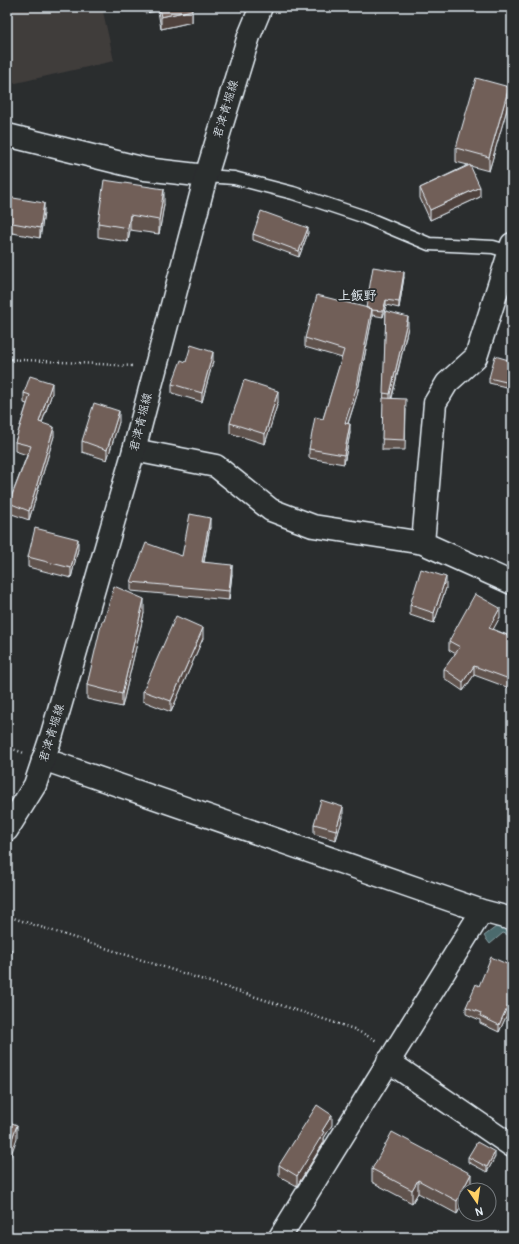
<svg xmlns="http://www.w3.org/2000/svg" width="519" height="1244" font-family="Pangolin,'Klee One',sans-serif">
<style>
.built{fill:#3f3c3b}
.water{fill:#4c6a6d;stroke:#8aa0a5}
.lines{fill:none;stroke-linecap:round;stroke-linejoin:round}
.service-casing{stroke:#e8f1f8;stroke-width:15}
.minor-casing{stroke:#e8f1f8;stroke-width:25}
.secondary-casing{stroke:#e8f1f8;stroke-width:25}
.path{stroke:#e8f1f8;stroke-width:2.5;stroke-dasharray:1 3;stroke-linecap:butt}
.service{stroke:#2a2d2e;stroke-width:12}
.minor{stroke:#2a2d2e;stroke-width:22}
.secondary{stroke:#2a2d2e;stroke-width:22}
.wall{fill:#61524d;stroke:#e8f1f8}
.shaded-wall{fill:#4f423e;stroke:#e8f1f8}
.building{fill:#715f59;stroke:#e8f1f8}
.labels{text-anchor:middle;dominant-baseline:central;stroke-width:3.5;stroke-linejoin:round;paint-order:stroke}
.street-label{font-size:12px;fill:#e8f1f8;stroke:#2a2d2e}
.neighbourhood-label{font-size:13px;font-weight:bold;fill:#e8f1f8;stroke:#2a2d2e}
</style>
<rect width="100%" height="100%" fill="#2a2d2e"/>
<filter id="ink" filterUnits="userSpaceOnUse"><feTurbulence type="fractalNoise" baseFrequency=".025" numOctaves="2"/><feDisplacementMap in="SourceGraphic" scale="8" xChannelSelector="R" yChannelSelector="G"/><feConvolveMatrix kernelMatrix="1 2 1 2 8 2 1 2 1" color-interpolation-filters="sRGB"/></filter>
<g filter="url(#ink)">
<!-- built -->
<path class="built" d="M7 7H102L114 61 7 85Z"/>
<!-- water -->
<path class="water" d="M500 924 512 928V936L503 933 490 944 484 936Z"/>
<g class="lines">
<!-- service casing -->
<g class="service-casing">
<path id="service" d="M206 176 234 178 293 193 362 216 429 244 493 247 510 252"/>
</g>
<!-- minor casing -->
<g class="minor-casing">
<path id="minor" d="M7 135 145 169 206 176
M134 450 216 466 271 510 313 526 423 543 512 583
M423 543 435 403 447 383 476 357 512 244
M43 759 482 911 512 919
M388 1061 512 1146
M280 1237 482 911"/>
</g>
<!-- secondary casing -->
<g class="secondary-casing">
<path id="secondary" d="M7 830 35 785 52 734 134 450 206 176 249 36 261 7"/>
</g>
<!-- path -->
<path class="path" d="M7 359 134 366
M7 747 24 753
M7 916 354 1029 377 1041"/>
<!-- service -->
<use href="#service" class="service"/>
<!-- minor -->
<use href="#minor" class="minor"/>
<!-- secondary -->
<use href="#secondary" class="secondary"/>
</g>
<!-- wall -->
<path class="wall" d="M144 7H195L192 8V22L161 29 158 11 145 13Z
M509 102 489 171 470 166 480 197 430 220 420 198V188L468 165 456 162V148Z
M7 197 44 213 40 238 7 232Z
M164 204 159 234 130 230 128 242 98 237V223Z
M308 233 299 257 253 240V234Z
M404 277 399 308 386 305 383 317 372 315V318L357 395 348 424 350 433 344 464 309 458V449L323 419 342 358 305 347V338L366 308Z
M386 311 408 327 392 398 406 409 405 450H382Z
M213 361 202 402 172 393V384Z
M512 366 506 387 489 383V378Z
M24 393H52L42 423 54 436 29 520 9 513V503L27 455 15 451V442L27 404 24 403Z
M278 402 265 444 230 433V423Z
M119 422 107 460 82 452V441Z
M210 527 204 562 232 574 229 600 131 591V582L182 556Z
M78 549 71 578 28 567V557Z
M446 588 434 623 410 615V605Z
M144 613 122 707 87 699V685L104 621Z
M500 617 493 629 512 637V689L474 675 463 691 444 678V669L456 654 449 650V641Z
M203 638 171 712 143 701V691Z
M343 817 336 840 314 834V824Z
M509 969 512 971V1011L509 1010 499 1032 480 1023V1020L466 1014V1007L479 986Z
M332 1125 324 1138V1142L297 1186 279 1176V1165Z
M468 1157H495L487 1172 468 1162Z
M372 1169 471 1187 457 1214 418 1193 412 1203 372 1182Z"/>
<!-- shaded-wall -->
<path class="shaded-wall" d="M103 7H112L103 9Z
M192 10V22L161 29V17Z
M509 87V102L489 171V157Z
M480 187V197L430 220V210Z
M164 189V204L159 234V220Z
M44 203V213L40 238V228Z
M130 215V230L128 242V228Z
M308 228V233L299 257V251Z
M404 272V277L399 308V302Z
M386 300V305L383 317V311Z
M372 309V318L357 395 345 432V423Z
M408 317V327L390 404V394Z
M213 352V361L202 402V393Z
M512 361V366L506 387V382Z
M52 383V393L39 431V422Z
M278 391V402L265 444V434Z
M119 411V422L107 460V450Z
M350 424V433L344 464V455Z
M54 427V436L29 520V511Z
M210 518V527L202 571V562Z
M78 539V549L71 578V568Z
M232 565V574L229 600V591Z
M446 577V588L434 623V613Z
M144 599V613L122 707V694Z
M500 608V617L489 637V628Z
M203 628V638L171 712V701Z
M474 666V675L463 691V682Z
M343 807V817L336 840V830Z
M11 949V963L7 974V960Z
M509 1003V1010L499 1032V1025Z
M332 1115V1125L324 1138V1142L297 1186V1176L322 1131Z
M17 1125V1138L7 1166V1153Z
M495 1152V1157L487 1172V1167Z
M471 1174V1187L470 1190H465V1199L457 1214V1201Z
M418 1180V1193L412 1203V1190Z"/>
<!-- building -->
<path class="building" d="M159 7H192V10L161 17Z
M476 78 509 87 489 157 456 148Z
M470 165 480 187 430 210 420 188Z
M104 180 164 189 159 220 130 215 128 228 98 223Z
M7 197 44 203 40 228 7 222Z
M261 211 308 228 299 251 253 234Z
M373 267 404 272 399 302 386 300 383 311 371 310 372 309 366 308Z
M317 295 372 309 357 386 345 423 350 424 344 455 309 449 315 417 323 419 344 350 305 338Z
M386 311 408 317 390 394 383 393Z
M191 345 213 352 202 393 172 384 181 360 186 362Z
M495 356 512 361 506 382 489 378Z
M30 376 52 383 39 422 54 427 29 511 9 503 31 446 15 442 30 395 24 393Z
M244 380 278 391 265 434 230 423Z
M383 398 406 399 405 440 382 439Z
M94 403 119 411 107 450 82 441Z
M190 514 210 518 202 562 232 565 229 591 131 582 146 543 182 556Z
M35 528 78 539 71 568 28 557Z
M421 569 446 577 434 613 410 605Z
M114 586 144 599 122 694 87 685 102 621H104Z
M475 594 500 608 489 628 512 637V680L474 666 463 682 444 669 460 647 449 641Z
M176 616 203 628 171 701 143 691Z
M321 800 343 807 336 830 314 824Z
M7 948 11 949 7 960Z
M491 957 509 965 507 969 512 971V1004L509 1003 499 1025 480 1016 481 1013 466 1007 476 984 479 986Z
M317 1105 332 1115 322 1131 324 1132 297 1176 279 1165Z
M7 1121 17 1125 7 1153Z
M392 1132 471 1174 457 1201 418 1180 412 1190 372 1169Z
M477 1142 495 1152 487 1167 468 1157Z"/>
</g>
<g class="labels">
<!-- street labels -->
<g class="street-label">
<text transform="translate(226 109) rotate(-73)">君津青堀線</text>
<text transform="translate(141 422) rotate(-76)">君津青堀線</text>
<text transform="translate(52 733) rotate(-73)">君津青堀線</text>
</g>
<!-- neighbourhood labels -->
<g class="neighbourhood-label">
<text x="357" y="296">上飯野</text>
</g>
</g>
<!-- margin -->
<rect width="519" height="1244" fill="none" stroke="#2a2d2e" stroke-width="24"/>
<rect x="12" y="12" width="495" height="1220" fill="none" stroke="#e8f1f8" stroke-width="1.5" filter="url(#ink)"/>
<!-- north arrow -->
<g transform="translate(477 1202) rotate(167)"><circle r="19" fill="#2a2d2e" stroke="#767b7f"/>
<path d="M0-3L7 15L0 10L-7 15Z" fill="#ffd166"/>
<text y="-6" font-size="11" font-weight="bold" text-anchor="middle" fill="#e8f1f8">N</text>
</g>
</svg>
